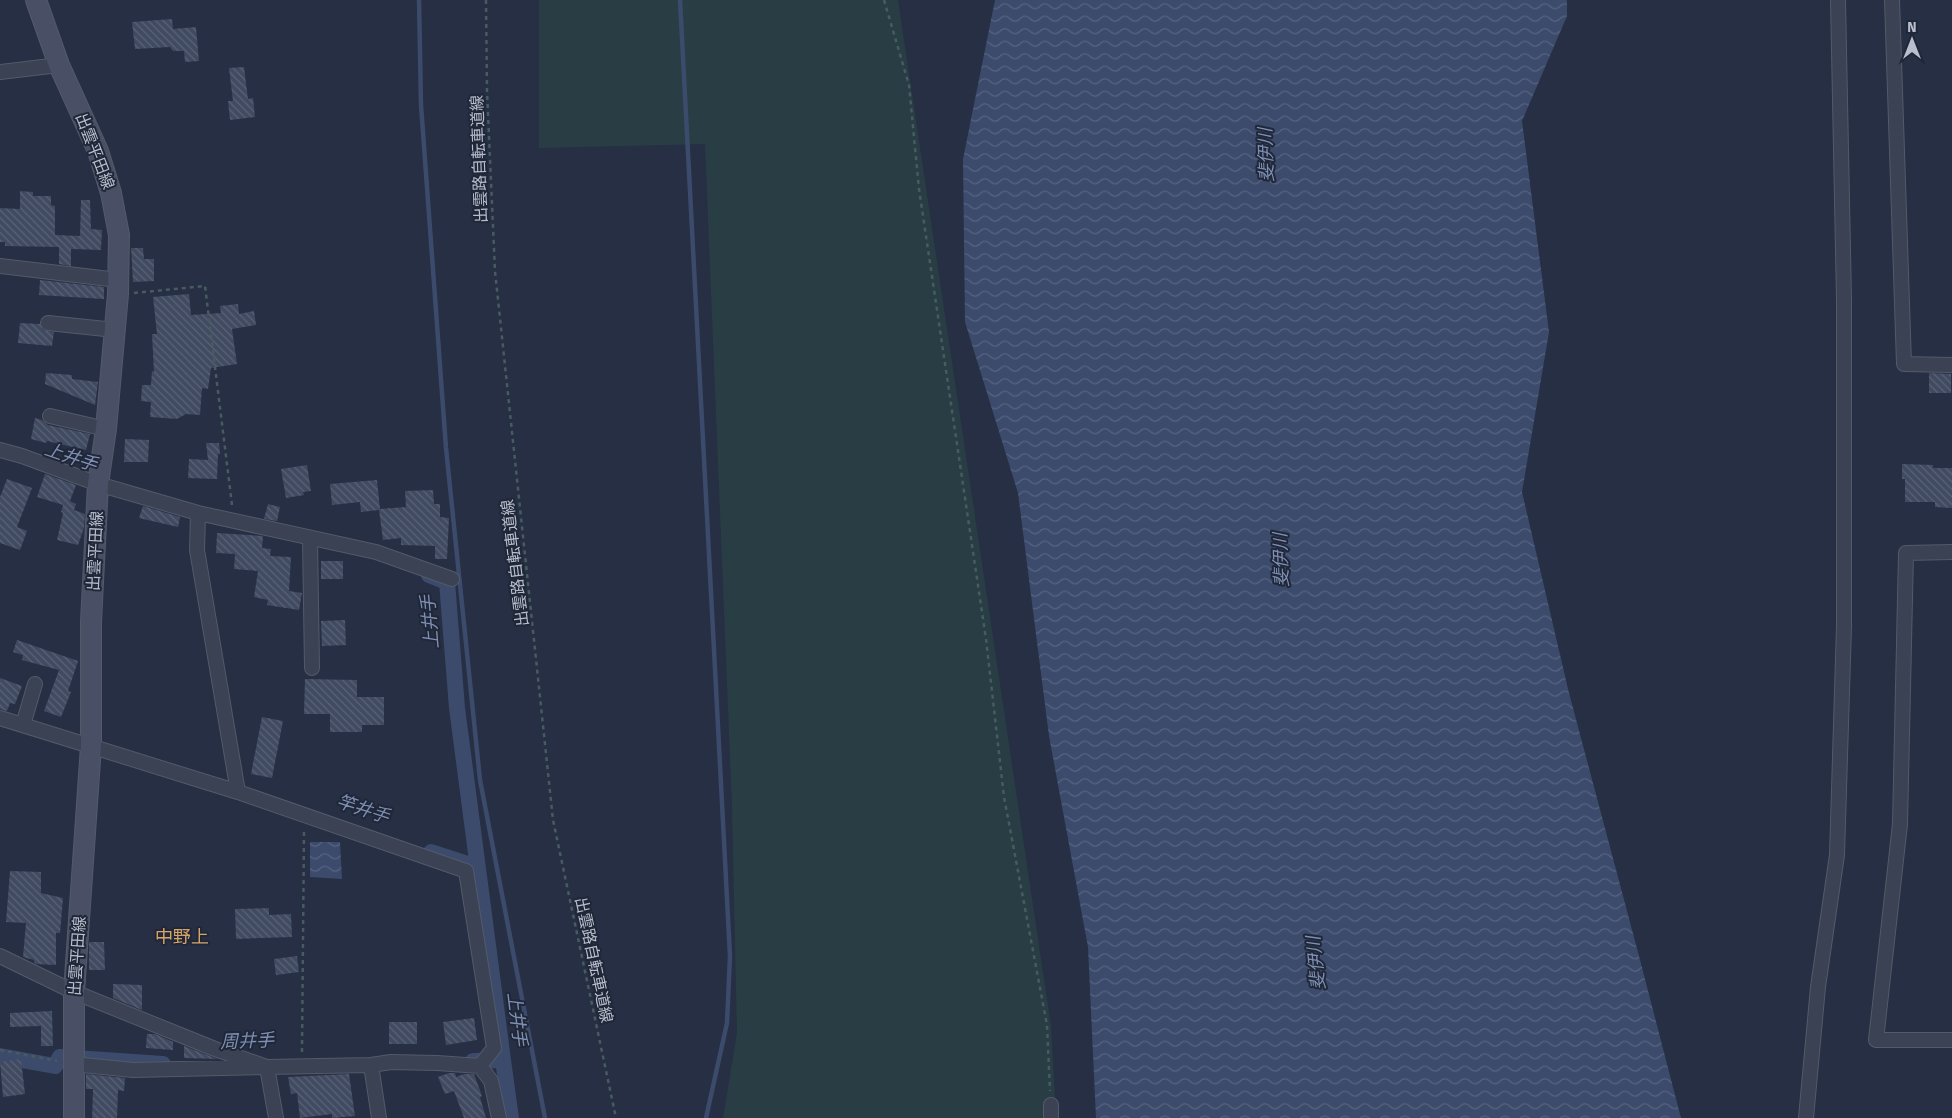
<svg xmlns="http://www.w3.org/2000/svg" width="1952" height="1118" font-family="'Fira Sans','Noto Sans JP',sans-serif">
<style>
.grass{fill:#283e44}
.water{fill:url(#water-waves)}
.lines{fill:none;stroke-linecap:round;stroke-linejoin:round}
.stream{stroke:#3c4b6c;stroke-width:4.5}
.canal{stroke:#3c4b6c;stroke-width:16}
.building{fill:url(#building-back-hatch)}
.street-casing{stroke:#535a6a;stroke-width:16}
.secondary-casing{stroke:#535a6a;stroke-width:22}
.path{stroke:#475b60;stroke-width:2.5;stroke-dasharray:4 4;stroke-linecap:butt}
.street{stroke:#3b4253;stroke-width:14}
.secondary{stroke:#495066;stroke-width:20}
.labels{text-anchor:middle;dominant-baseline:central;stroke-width:4;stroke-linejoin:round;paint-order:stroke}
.street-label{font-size:16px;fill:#b8becc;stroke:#1f2738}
.water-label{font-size:18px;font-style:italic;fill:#7f8fb3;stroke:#1f2738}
.neighbourhood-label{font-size:18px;fill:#d8a567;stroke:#1f2738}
</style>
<defs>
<pattern id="water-waves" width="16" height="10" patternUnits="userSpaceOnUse" patternTransform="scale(1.25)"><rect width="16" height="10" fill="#3c4b6c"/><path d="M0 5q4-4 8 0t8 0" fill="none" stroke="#566380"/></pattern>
<pattern id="building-back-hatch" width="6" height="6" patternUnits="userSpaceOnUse" patternTransform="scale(1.25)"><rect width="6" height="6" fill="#404a60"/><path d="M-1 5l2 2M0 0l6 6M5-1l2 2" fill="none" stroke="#5a6276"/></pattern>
</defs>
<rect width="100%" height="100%" fill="#262f43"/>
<!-- grass -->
<path class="grass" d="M539 0H898L1051 1026 1056 1118H723L737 1033 732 807 705 144 539 148Z"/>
<!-- water -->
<path class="water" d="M995 0H1567V16L1522 121 1549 332 1522 492 1569 693 1639 956 1681 1118H1096L1088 947 1049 736 1018 493 965 322 963 159Z
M310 842H340L342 879 310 877Z"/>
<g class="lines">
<!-- stream -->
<path class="stream" d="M419 0 421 105 446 448 480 780 545 1118
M680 0 730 956 727 1023 706 1118"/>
<!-- canal -->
<path class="canal" d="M429 575 447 582 457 708 503 1060 473 1061
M431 852 465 863 470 867 472 883
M499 1053 500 1060H503L511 1118
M0 1056 55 1066 60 1057 163 1064"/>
</g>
<!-- building -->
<path class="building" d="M172 19 173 29 196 27 199 61 185 62 184 51H173L170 47 135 49 132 22Z
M244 67 248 99 253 98 255 117 230 120 228 101H233L229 68Z
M20 191 33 192V196H51V205L55 206V235L80 236 81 200H90L91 229 102 230 101 250 71 249V266L59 264V247L5 246V242H0V208L20 209Z
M131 248H143L144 259H154V281L133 282Z
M40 280 104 287V299L39 295Z
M189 294 191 315 221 313 220 306 238 304 239 314 254 311 256 325 232 329 237 364 211 368 208 389 202 388 200 415 186 414 177 419 150 417 151 402 141 401 142 385H151L152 371 154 372 152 334H157L153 297Z
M20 323 40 324 43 330 54 332 52 346 18 343Z
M46 373 72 375V379L98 382 95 405 45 384Z
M1929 373 1951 374V393H1929Z
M35 418 42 420 48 425 90 434 86 450 47 441 46 443 31 439Z
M125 439 149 440 148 462H124Z
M206 443H219L220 454H218L217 479 188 478 189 459 208 460Z
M1902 464 1933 465V468H1952V508L1935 507V502H1905V479H1902Z
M307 465 311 491 303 492 304 495 286 498 281 469Z
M45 474 76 485 70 501 76 504 74 510 85 514 84 528 78 545 57 540 63 513 61 512 63 505 37 497Z
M7 479 32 488 17 527 27 531 20 550 0 543V497Z
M377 480 380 509 406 507 405 491 433 490 434 504H440V517L449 518 447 559H435V546L401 545V538L383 540 379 510 361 512 360 502 332 505 330 484Z
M268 504 280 507 277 521 264 519Z
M143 506 180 517 178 527 139 518Z
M217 533 263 536 262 548 271 549 270 556 291 557 289 591 302 593 299 610 267 605 268 600 254 597 258 571 234 569 235 554 216 553Z
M321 561H343V579H321Z
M345 620 346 645 322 646 321 621Z
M17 640 78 661 68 691 71 692 61 717 44 711 59 670 22 660 23 655 13 652Z
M0 678 22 686 15 704 10 703 7 711 0 709Z
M305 679 357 680V697H384V725H362V732H330V714H304Z
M262 717 283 721 272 778 251 774Z
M10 871 41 872V893L63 898 60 933H56V965L36 964 34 963V960L23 957 26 923 6 922Z
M269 908V915L291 914 292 937 236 939 235 909Z
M89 942H104L105 970H89Z
M297 956 299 972 276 975 274 959Z
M113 984 142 985V1010L113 998Z
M52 1011 53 1046H41V1026L10 1027V1013Z
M474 1018 477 1040 446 1045 443 1022Z
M389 1022H417V1044H389Z
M147 1034H155L173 1042V1050L146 1048Z
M184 1046 212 1057 218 1059 184 1058Z
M21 1059 25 1094 3 1097 0 1062Z
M449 1073H455L456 1077 464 1074H474L482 1096 480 1097 486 1118H464L454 1091 445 1094 438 1077Z
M86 1074 125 1078 124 1091 118 1090 117 1118H92L93 1089H86Z
M349 1074 355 1116 332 1118V1114L300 1118 297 1093 291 1094 288 1077Z"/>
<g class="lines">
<!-- street casing -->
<g class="street-casing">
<path id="street" d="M1892 0 1904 364 1952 365
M0 72 59 65
M0 266 118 280
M48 323 115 330
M50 416 106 429
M0 450 22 456 98 484 198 513 376 552 452 579
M198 513 197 550 238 792
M310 539 312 668
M1952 552 1906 553 1900 824 1876 1040H1952
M0 718 238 792 466 871 494 1048 480 1066
M23 725 35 684
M0 956 74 992 215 1049 267 1067 371 1065 391 1062 437 1063 480 1066 491 1081 499 1118
M73 1064 133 1070 267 1067 276 1118
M371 1065 379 1118
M1051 1105V1118
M1806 1118 1818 987 1837 855 1844 626V300L1838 0"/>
</g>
<!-- secondary casing -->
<g class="secondary-casing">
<path id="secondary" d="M36 0 59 65 98 151 111 193 119 235 118 294 106 429 98 484 91 622V746L74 992V1118"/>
</g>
<!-- path -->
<path class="path" d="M486 0 487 91 495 271 553 820 616 1118
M884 0 909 85 919 189 986 639 1004 797 1047 1025 1050 1091
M134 293 205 286 232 505
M0 1050 57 1061
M302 1052 304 830"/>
<!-- street -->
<use href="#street" class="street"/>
<!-- secondary -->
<use href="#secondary" class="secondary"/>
</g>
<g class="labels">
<!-- street labels -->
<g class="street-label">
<text transform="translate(95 151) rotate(69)">出雲平田線</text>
<text transform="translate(479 159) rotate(-92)">出雲路自転車道線</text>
<text transform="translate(95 551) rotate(-87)">出雲平田線</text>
<text transform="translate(515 563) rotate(-97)">出雲路自転車道線</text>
<text transform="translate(77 956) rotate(-86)">出雲平田線</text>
<text transform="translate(594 960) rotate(78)">出雲路自転車道線</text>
</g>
<!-- water labels -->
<g class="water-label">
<text transform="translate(1266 155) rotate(-92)">斐伊川</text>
<text transform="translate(71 457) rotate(19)">上井手</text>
<text transform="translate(1281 560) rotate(-92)">斐伊川</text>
<text transform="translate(430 622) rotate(-95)">上井手</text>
<text transform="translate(363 809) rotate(18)">竿井手</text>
<text transform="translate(1316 963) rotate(-96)">斐伊川</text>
<text transform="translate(517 1019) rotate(83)">上井手</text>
<text transform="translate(247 1041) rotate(-2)">周井手</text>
</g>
<!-- neighbourhood labels -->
<g class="neighbourhood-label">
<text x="182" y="937">中野上</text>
</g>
</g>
<!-- north arrow -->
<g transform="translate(1912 40)" stroke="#1f2738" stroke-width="4" paint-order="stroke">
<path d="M0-4L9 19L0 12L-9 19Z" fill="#b8becc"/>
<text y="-8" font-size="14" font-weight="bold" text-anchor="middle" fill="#b8becc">N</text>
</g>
</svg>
